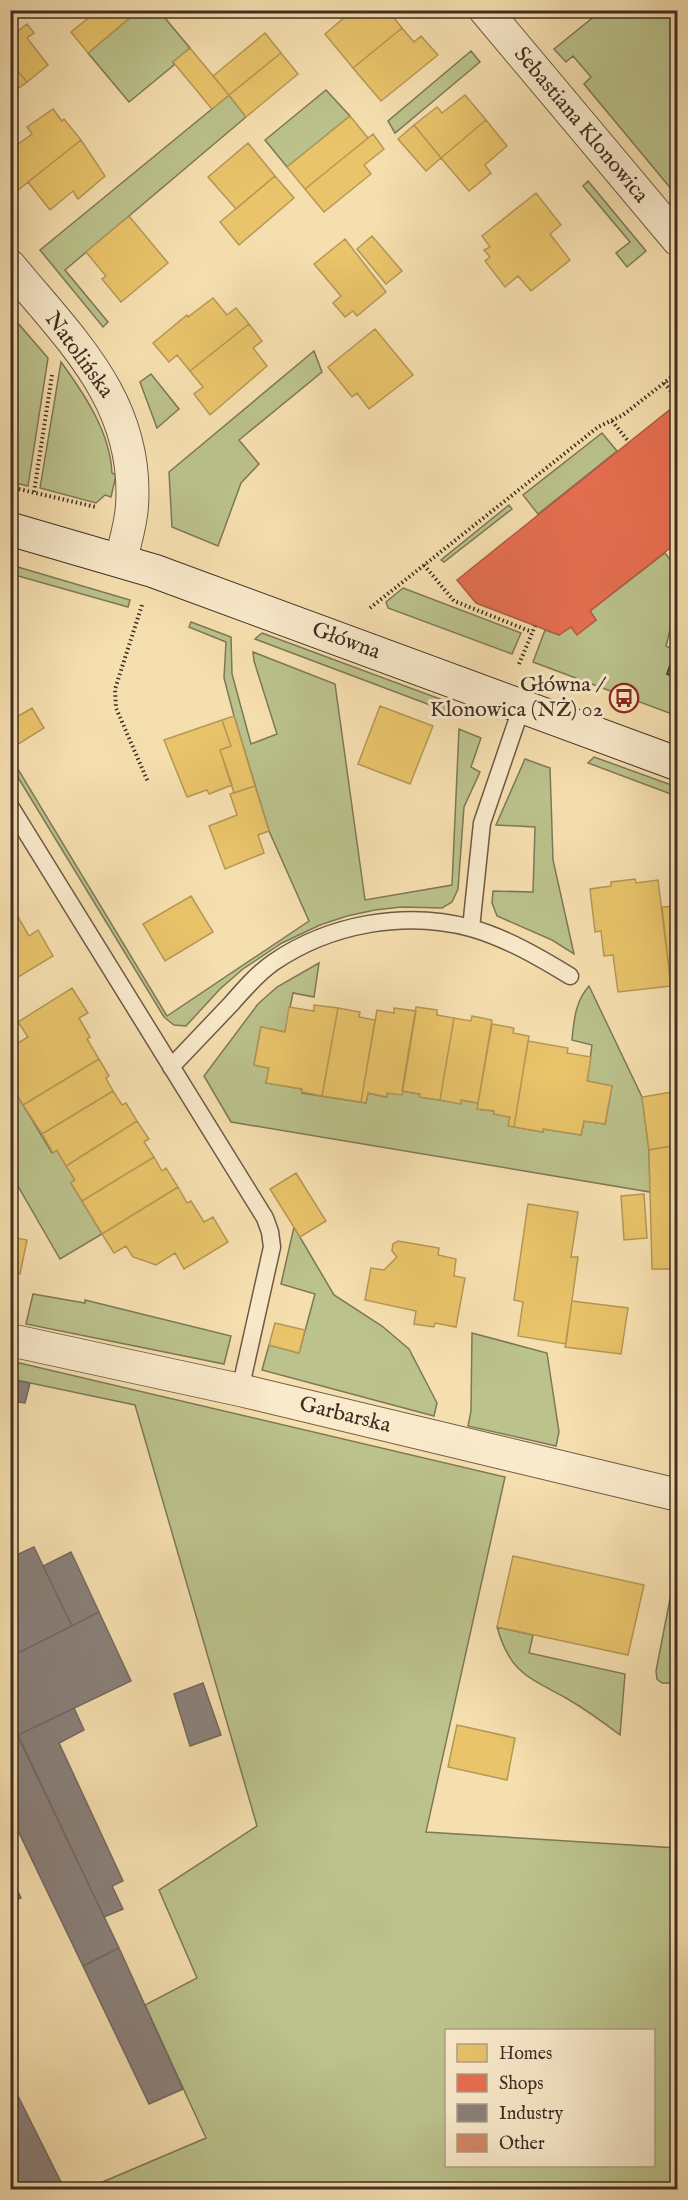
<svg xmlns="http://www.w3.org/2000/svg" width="688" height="2200" font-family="'IM FELL English',serif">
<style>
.green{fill:#bbc28c;stroke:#7e7858;stroke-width:1.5;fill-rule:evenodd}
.homes{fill:#e9c46a;stroke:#b69755;stroke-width:1.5}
.shops{fill:#e76f51;stroke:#b55c44;stroke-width:1.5}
.industry{fill:#8a817c;stroke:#746862;stroke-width:1.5}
.building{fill:#d28769;stroke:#402e24;stroke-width:1.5}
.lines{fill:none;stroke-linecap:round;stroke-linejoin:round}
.lane-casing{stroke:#6e5a47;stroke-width:19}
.street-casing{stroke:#6e5a47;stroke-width:34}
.secondary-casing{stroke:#402e24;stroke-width:35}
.path{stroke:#402e24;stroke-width:4;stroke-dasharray:1.5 3;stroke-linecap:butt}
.lane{stroke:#f9eacb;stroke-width:16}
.street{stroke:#f9eacb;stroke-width:32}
.secondary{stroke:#f9eacb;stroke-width:33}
.labels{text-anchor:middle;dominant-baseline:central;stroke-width:6;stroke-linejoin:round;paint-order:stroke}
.street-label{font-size:22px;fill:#402e24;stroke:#f9eacb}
.poi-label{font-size:22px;fill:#402e24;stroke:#f9eacb;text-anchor:end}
</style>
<rect width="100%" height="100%" fill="#f6dfaf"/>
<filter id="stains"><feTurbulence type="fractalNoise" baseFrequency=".00333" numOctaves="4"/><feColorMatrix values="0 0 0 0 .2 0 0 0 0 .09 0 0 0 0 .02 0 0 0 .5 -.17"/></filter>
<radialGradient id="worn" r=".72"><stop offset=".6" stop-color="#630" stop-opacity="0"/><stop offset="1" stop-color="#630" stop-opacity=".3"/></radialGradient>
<!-- green -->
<path class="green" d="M139 10 159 11 190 48 173 62 174 65 129 102 88 53Z
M601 11H677V196L584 84 591 77 573 56 566 62 554 49Z
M471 51 480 62 395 133 388 121Z
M326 90 350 116 287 167 265 140Z
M229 95 246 117 65 270 108 322 103 327 40 250Z
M588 181 646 251 627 267 616 253 630 242 583 186Z
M10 314 48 358 28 486 11 482Z
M314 351 322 372 239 440 259 464 241 483 218 546 172 527 169 472Z
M61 362C85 395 110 432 112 473L116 475 111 497 105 495 96 503 40 488Z
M151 374 179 409 157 428 140 382Z
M602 433 617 451 538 514 523 495Z
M509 505 512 509 444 562 441 560Z
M665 553 677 568V614L673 618 666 646 677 651V662L672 660 667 674 677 678V716L533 662 545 630 559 635 571 627 577 634 596 620 590 611Z
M11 565 130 600 128 607 11 574Z
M403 588 521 633 512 654 388 608 386 602Z
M191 622 231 637 232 674 251 744 277 734 254 661 253 652 335 684 365 900 452 885 459 729 481 738 471 767 480 772 464 807 458 889 452 902 442 908 401 907 375 910 347 916 320 925 282 943 243 969 220 989 186 1026 174 1025 164 1017 11 766 10 756 167 1016 309 921 269 831 234 716 224 678 226 642 189 627Z
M262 633 443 700 446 711 255 639Z
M594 757 677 787 676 796 588 763Z
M525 759 550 768 553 860 574 954 552 940 497 916 492 903 493 891 533 892 535 827 496 825Z
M319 963 314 997 293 993 285 1032 261 1027 254 1065 269 1068 266 1083 302 1089V1093L366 1103 368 1093 386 1097 387 1093 402 1091 420 1094V1097L460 1103 461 1100 478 1103V1109L494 1111V1114L510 1117 509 1126 543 1132V1129L581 1135 584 1121 605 1124 612 1086 587 1081 592 1045 572 1040C574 1020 575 1002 589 986L642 1097 649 1150 650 1192 231 1122 204 1076 258 1004 277 987Z
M10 1078 14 1083 11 1085 52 1153 57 1150 75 1180 71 1183 102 1234 60 1259 11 1174Z
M294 1227 334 1295 382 1326 409 1349 437 1403 434 1416 262 1370 269 1345 299 1353 315 1294 281 1284Z
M33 1294 85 1303V1300L231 1336 224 1364 26 1324Z
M472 1333 547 1353 559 1432 556 1446 468 1426 471 1411Z
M11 1361 505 1477 426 1832 677 1848V2189H86L206 2138 145 2005 197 1978 159 1890 257 1826 135 1405 11 1379ZM446 2030H654V2166H446Z
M677 1563V1683H662L657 1679 656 1671Z
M497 1627 533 1635 529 1653 625 1674 620 1735C603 1722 585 1709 566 1698 528 1677 510 1673 497 1627Z"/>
<!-- homes -->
<path class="homes" d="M98 10H139L88 53 71 32Z
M353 10H393L390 13 402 28 353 68 325 34Z
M27 24 34 33 27 38 48 65 27 82 10 62V37Z
M402 28 414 42 421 36 438 55 381 101 353 68Z
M265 33 281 53 229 95 213 76Z
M190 48 229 95 212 109 173 62Z
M281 53 298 74 246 117 229 95Z
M10 62 27 82 10 94Z
M465 95 486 120 441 158 414 125 437 107 442 113Z
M53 109 62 121 64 119 81 140 17 191 10 182V150L32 134 27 127Z
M350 116 368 138 305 189 287 167Z
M486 120 507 146 485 165 491 173 469 191 441 158Z
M414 125 441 158 426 171 398 139Z
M373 134 384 149 364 165 371 174 324 212 305 189Z
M81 140 105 176 78 199 73 191 50 210 28 182Z
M248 143 275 176 236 209 208 177Z
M275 176 294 198 239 245 220 222Z
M536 193 561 225 550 234 570 260 531 291 518 276 505 287 485 261 490 257 484 250 490 247 482 236Z
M129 216 168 263 121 302 102 279 106 276 86 252Z
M372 236 402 271 386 284 357 249Z
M345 239 386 292 357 316 353 311 345 317 333 303 341 296 314 264Z
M213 298 227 315 236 308 249 324 190 371 177 355 169 362 153 343 187 315 188 317Z
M249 324 262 341 253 348 267 366 210 415 194 394 203 387 190 371Z
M375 329 413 375 369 409 357 393 352 397 328 367Z
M380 706 433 726 410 784 358 764Z
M32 708 44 728 12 748 10 721Z
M234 716 255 786 234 793 220 750 231 746 222 720Z
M222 720 231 746 220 750 232 785 209 794 207 790 187 797 164 740Z
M255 786 269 831 258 835 264 853 225 869 209 826 237 815 230 794Z
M635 879 636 883 658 880 671 986 618 992 613 955 604 956 601 931 595 932 590 889 611 886V882Z
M191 896 213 932 165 961 143 924Z
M678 906V1001L673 1002 662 907Z
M10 913 14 919 18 917 29 936 38 930 53 956 10 982Z
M72 988 88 1013 79 1018 90 1037 87 1039 99 1059 23 1105 11 1085 14 1083 10 1078V1048L28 1037 18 1022Z
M314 1005 338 1008 322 1096 302 1092V1089L266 1083 269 1068 254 1065 261 1027 285 1032 289 1007 314 1011Z
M416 1007 437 1010V1015L454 1018 440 1100 419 1097 420 1094 402 1091Z
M338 1008 360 1012 359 1017 375 1020 361 1102 322 1096Z
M394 1008 416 1011 402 1095 387 1093V1097L368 1093 366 1103 361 1102 377 1010 394 1013Z
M472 1016 492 1020 478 1103 461 1100V1104L440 1100 454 1018 471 1021Z
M492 1024 514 1028 513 1033 529 1036 514 1127 508 1126 510 1117 494 1114V1111L477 1109Z
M528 1041 568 1048 567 1053 591 1057 587 1081 612 1086 605 1124 584 1121 581 1135 543 1129V1132L514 1127Z
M99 1059 109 1076 106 1078 113 1091 42 1134 23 1105Z
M113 1091 122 1105 126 1103 137 1121 66 1166 57 1150 53 1153 42 1134Z
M678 1091V1145L649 1150 642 1097Z
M137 1121 149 1139 144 1142 154 1157 82 1201 71 1183 75 1180 66 1166Z
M678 1145V1269H652L649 1150Z
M154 1157 162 1171 166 1168 178 1187 102 1234 82 1201Z
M296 1173 326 1221 300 1237 270 1189Z
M178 1187 187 1203 191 1201 204 1222 213 1217 228 1242 184 1269 175 1253 156 1265 133 1257 126 1246 114 1253 102 1234Z
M644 1194 647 1238 624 1240 621 1196Z
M528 1204 578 1212 571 1257H578L566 1344 518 1336 523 1302 514 1300Z
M10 1224 18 1230 16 1238 27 1240 20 1274 10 1272Z
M398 1241 439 1248 438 1255 456 1259 454 1276 465 1278 456 1327 435 1323 434 1327 414 1324 416 1311 365 1300 371 1268 384 1270 397 1257 392 1251 393 1244Z
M572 1301 628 1308 621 1354 565 1347Z
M275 1323 305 1330 299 1353 269 1345Z
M513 1556 644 1585 628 1655 497 1627Z
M457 1725 515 1738 507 1780 448 1767Z"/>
<!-- shops -->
<path class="shops" d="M678 403V542L590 611 596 620 577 635 571 627 559 635 476 603 457 580Z"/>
<!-- industry -->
<path class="industry" d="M10 1379 30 1383 25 1403 10 1401Z
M34 1547 72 1626 10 1657V1558Z
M71 1552 99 1612 72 1626 43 1566Z
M99 1612 131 1681 18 1735 10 1720V1657Z
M203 1683 221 1735 190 1746 174 1694Z
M74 1708 84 1730 59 1743 123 1881 112 1886 123 1909 104 1917 18 1735Z
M10 1720 119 1948 83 1966 10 1814Z
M10 1875 21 1898 10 1903Z
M119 1948 183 2089 149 2104 83 1966Z
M10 2080 65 2190H10Z"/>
<!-- building -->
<path class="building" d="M672 660 678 662V678L667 674Z"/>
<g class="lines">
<!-- lane casing -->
<g class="lane-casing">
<path id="lane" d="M10 806 265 1218 270 1232 272 1247 240 1390
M471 928 482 823 522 706
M171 1067C191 1046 211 1025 231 1004 244 989 258 973 274 962 330 924 405 910 471 928 506 938 539 957 570 976"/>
</g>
<!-- street casing -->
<g class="street-casing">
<path id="street" d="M485 10 678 240
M10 266C71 340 139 402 132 506 131 524 125 542 121 560
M10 1340 240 1390 678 1495"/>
</g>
<!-- secondary casing -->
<g class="secondary-casing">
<path id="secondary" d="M10 529 154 571 678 764"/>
</g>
<!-- path -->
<path class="path" d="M664 383 678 399
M612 421 629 442
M10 487 96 507
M34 492 52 375
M671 548 678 556
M424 565 454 601 532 632
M142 605 115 689 116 708 148 782
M370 608 598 427 623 415 678 372
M519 664 535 626"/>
<!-- lane -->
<use href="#lane" class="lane"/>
<!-- street -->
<use href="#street" class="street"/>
<!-- secondary -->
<use href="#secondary" class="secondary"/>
</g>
<!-- icons -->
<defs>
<g id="bus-ring" transform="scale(1.5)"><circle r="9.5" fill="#f9eacb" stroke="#8f2418" stroke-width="1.5"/><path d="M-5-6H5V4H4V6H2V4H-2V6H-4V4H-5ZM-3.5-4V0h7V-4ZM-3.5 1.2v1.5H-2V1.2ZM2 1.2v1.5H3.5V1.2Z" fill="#8f2418"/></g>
</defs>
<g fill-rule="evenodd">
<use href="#bus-ring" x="624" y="698"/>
</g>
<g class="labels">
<!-- street labels -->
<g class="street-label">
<text transform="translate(581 125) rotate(50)">Sebastiana Klonowica</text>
<text transform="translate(79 355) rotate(54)">Natolińska</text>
<text transform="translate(346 641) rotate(20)">Główna</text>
<text transform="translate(345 1415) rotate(14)">Garbarska</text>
</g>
<!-- poi labels -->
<g class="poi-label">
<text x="603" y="685">Główna /<tspan x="603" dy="25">Klonowica (NŻ) 02</tspan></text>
</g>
</g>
<!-- margin -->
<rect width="688" height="2200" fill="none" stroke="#f6dfaf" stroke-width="36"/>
<rect x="12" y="12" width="664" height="2176" fill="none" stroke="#402e24" stroke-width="3"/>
<rect x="18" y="18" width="652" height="2164" fill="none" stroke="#402e24" stroke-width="1.5"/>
<!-- legend -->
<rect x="445" y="2029" width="210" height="138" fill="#f9eacb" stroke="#af9f88" stroke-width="1.5"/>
<rect x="457" y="2044" width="30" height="18" fill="#e9c46a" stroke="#af9f88" stroke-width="1.5"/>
<text x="499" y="2059" font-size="18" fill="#402e24">Homes</text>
<rect x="457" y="2074" width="30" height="18" fill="#e76f51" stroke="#af9f88" stroke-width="1.5"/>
<text x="499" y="2089" font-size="18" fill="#402e24">Shops</text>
<rect x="457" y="2104" width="30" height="18" fill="#8a817c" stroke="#af9f88" stroke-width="1.5"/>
<text x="499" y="2119" font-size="18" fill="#402e24">Industry</text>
<rect x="457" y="2134" width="30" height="18" fill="#d28769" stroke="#af9f88" stroke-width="1.5"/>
<text x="499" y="2149" font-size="18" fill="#402e24">Other</text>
<rect width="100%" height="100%" filter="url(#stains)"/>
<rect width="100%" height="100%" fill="url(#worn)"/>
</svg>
